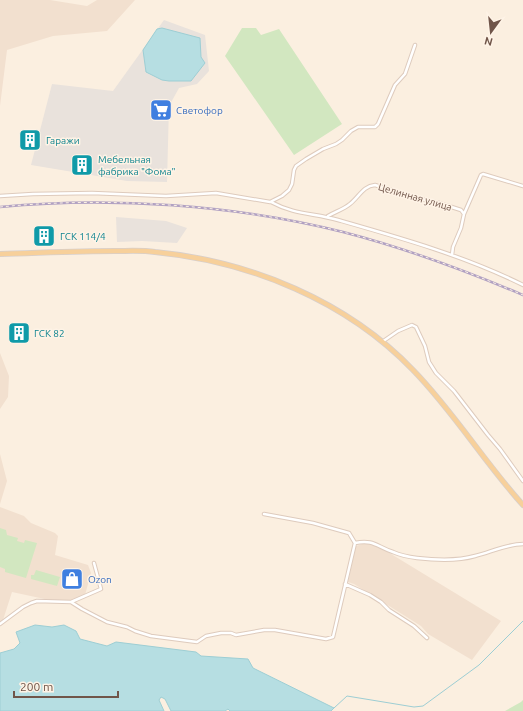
<svg xmlns="http://www.w3.org/2000/svg" width="523" height="711" font-family="Ubuntu,sans-serif">
<style>
.residential{fill:#f2e0cf}
.industrial{fill:#e9e2dc}
.green{fill:#d2e7c0}
.water{fill:#b6dee2;stroke:#9dced4}
.lines{fill:none;stroke-linecap:round;stroke-linejoin:round}
.stream{stroke:#9dced4;stroke-width:1}
.minor-casing{stroke:#decbbd;stroke-width:4.5}
.primary-casing{stroke:#d7cfcc;stroke-width:6}
.minor{stroke:#fff;stroke-width:2.5}
.primary{stroke:#f7d09b;stroke-width:4.5}
.rail-casing{stroke:#b1a1c2;stroke-width:2.5}
.rail{stroke:#fef3e6;stroke-width:1;stroke-dasharray:3;stroke-linecap:butt}
.labels{text-anchor:middle;dominant-baseline:central;stroke-width:3;stroke-linejoin:round;paint-order:stroke}
.shop-label{font-size:10px;fill:#366cbe;stroke:#fef3e6;text-anchor:start}
.culture-label{font-size:10px;fill:#0d838f;stroke:#fef3e6;text-anchor:start}
.street-label{font-size:10px;fill:#705549;stroke:#fef3e6}
</style>
<rect width="100%" height="100%" fill="#fbefe0"/>
<!-- residential -->
<path class="residential" d="M0 0H50L87 6 97 0H135L107 31 53 36 7 50 0 106Z
M0 353 9 376 8 397 0 409Z
M0 454 7 481 0 504Z
M0 507 24 516 31 523 55 533 58 536 55 555 88 565 91 573 85 595 72 601H54L12 592 3 620 0 623Z
M365 543 378 546 501 621 472 660 428 634 421 626 354 584 348 582 356 546Z"/>
<!-- industrial -->
<path class="industrial" d="M164 20 205 35 209 71 197 84 179 88 169 106 167 182 127 181 31 165 52 84 113 91Z
M116 217 166 221 187 228 177 243 142 241 117 242Z"/>
<!-- green -->
<path class="green" d="M242 28H256L261 35 279 29 342 124 294 155 225 56Z
M0 528 6 530 7 535 18 538 17 541 24 543 25 540 37 543 26 578 5 572V569L0 567Z
M36 570 60 577 57 586 31 579V575H34Z
M523 700V711H505L521 702Z"/>
<!-- water -->
<path class="water" d="M162 28 200 38 201 57 205 63 191 81H169L162 80 146 72 143 50 157 29Z
M35 625 52 627 64 625 76 631 80 639 107 646 116 642 196 652 201 656 248 659 253 668 334 708 331 711H230L228 709 225 711H171L165 699 161 697 159 700 164 711H0V653L14 649 20 643 16 632Z"/>
<g class="lines">
<!-- stream -->
<path class="stream" d="M334 708 347 696 414 707 423 706 479 665 523 621"/>
<!-- minor casing -->
<g class="minor-casing">
<path id="minor" d="M0 196 33 194 92 193 166 196 216 193 270 202 282 196 289 190 292 184 294 170 296 166 306 159 323 149 336 144 342 140 351 131 358 127H375L378 124 395 85 405 74 415 45
M271 202C295 215 314 213 338 220 401 238 465 256 523 285
M328 216C335 212 344 209 350 204 359 197 363 186 375 185L417 198 439 203 461 210 464 214
M452 255 453 247 461 228 464 214 481 175 483 174 523 186
M382 342 398 331 412 325 416 327 425 346 429 362 436 373 454 391 488 435 500 449 523 481
M264 514 313 523 349 533 355 543
M345 584 370 595 381 602 389 610 414 626 427 638
M71 602 82 609 107 622 127 627 135 631 151 636 197 642 206 636 221 633H231L236 635 264 630H275L326 639 333 637 355 543C374 539 377 547 393 552 400 555 409 557 417 558 435 560 458 561 475 556 491 552 507 544 523 544
M0 624 23 607 31 603 37 601 71 602 101 589 94 563"/>
</g>
<!-- primary casing -->
<g class="primary-casing">
<path id="primary" d="M0 254C38 253 77 251 115 251 128 251 142 250 155 252 250 261 347 301 413 370 454 412 484 462 523 505"/>
</g>
<!-- minor -->
<use href="#minor" class="minor"/>
<!-- primary -->
<use href="#primary" class="primary"/>
<!-- rail casing -->
<g class="rail-casing">
<path id="rail" d="M0 207C110 196 236 205 343 232 405 248 464 270 523 295"/>
</g>
<!-- rail -->
<use href="#rail" class="rail"/>
</g>
<!-- icons -->
<defs>
<g id="supermarket-square" transform="scale(1.15)"><rect x="-9" y="-9" width="18" height="18" rx="4" fill="#3f7fe0" stroke="#fef3e6"/><path d="M-6-5.5h2.5l.6 2H6L4.5 2H-2.5L-4.4-4H-6ZM-1.5 3.2a1.3 1.3 0 1 0 .1 0ZM3 3.2a1.3 1.3 0 1 0 .1 0Z" fill="#fff"/></g>
<g id="building-square" transform="scale(1.15)"><rect x="-9" y="-9" width="18" height="18" rx="4" fill="#0f9aa8" stroke="#fef3e6"/><path d="M-4-6H4V6H1V3H-1V6H-4ZM-2.5-4.3h1.7v1.8h-1.7ZM.8-4.3h1.7v1.8H.8ZM-2.5-1h1.7V.8h-1.7ZM.8-1h1.7V.8H.8Z" fill="#fff"/></g>
<g id="shop-square" transform="scale(1.15)"><rect x="-9" y="-9" width="18" height="18" rx="4" fill="#3f7fe0" stroke="#fef3e6"/><path d="M-5-2.5h2.3a2.7 3.5 0 0 1 5.4 0H5L5.5 6h-11ZM-1.5-2.5h3a1.5 2.3 0 0 0-3 0Z" fill="#fff"/></g>
</defs>
<g fill-rule="evenodd">
<use href="#supermarket-square" x="161" y="110"/>
<use href="#building-square" x="30" y="140"/>
<use href="#building-square" x="82" y="165"/>
<use href="#building-square" x="44" y="236"/>
<use href="#building-square" x="19" y="333"/>
<use href="#shop-square" x="72" y="579"/>
</g>
<g class="labels">
<!-- shop labels -->
<g class="shop-label">
<text x="176" y="110">Светофор</text>
<text x="88" y="579">Ozon</text>
</g>
<!-- culture labels -->
<g class="culture-label">
<text x="46" y="140">Гаражи</text>
<text x="98" y="159">Мебельная<tspan x="98" dy="12">фабрика "Фома"</tspan></text>
<text x="60" y="236">ГСК 114/4</text>
<text x="34" y="333">ГСК 82</text>
</g>
<!-- street labels -->
<g class="street-label">
<text transform="translate(415 197) rotate(16)">Целинная улица</text>
</g>
</g>
<!-- north arrow -->
<g transform="translate(491 32) rotate(195)" stroke="#fef3e6" stroke-width="3" paint-order="stroke">
<path d="M0-3L7 15L0 10L-7 15Z" fill="#705549"/>
<text y="-6" font-size="11" font-weight="bold" text-anchor="middle" fill="#705549">N</text>
</g>
<!-- scale -->
<path d="M14 691v6h104v-6" fill="none" stroke="#705549" stroke-width="2"/>
<text x="20" y="691" font-size="12" fill="#705549" stroke="#fef3e6" stroke-width="3" paint-order="stroke">200 m</text>
</svg>
